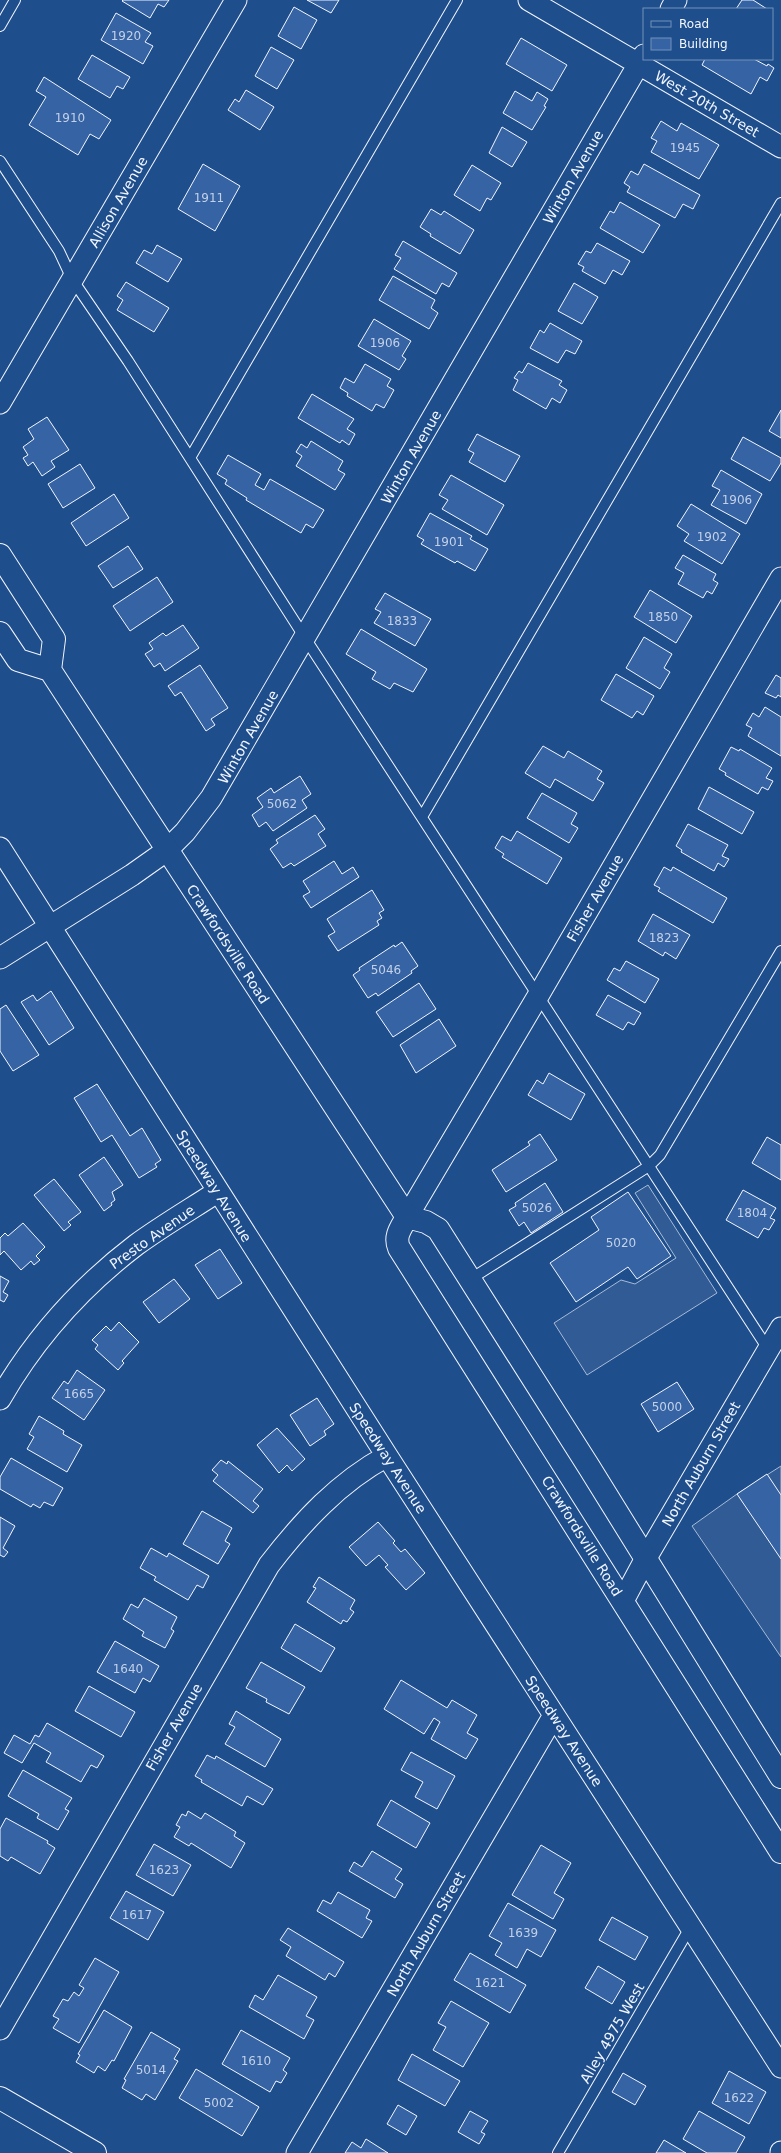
<svg xmlns="http://www.w3.org/2000/svg" width="781" height="2153" font-family="'DejaVu Sans',sans-serif">
<style>
.parking{fill:#305b95;stroke:#a8bbd7}
.building{fill:#3563a3;stroke:#f2f6ff}
.lines{fill:none;stroke-linecap:round;stroke-linejoin:round}
.service-casing{stroke:#f2f6ff;stroke-width:12}
.minor-casing{stroke:#f2f6ff;stroke-width:23}
.tertiary-casing{stroke:#f2f6ff;stroke-width:24}
.primary-casing{stroke:#f2f6ff;stroke-width:24}
.service{stroke:#1f4e8c;stroke-width:10}
.minor{stroke:#1f4e8c;stroke-width:21}
.tertiary{stroke:#1f4e8c;stroke-width:22}
.primary{stroke:#1f4e8c;stroke-width:22}
.labels{text-anchor:middle;dominant-baseline:central;stroke-width:3;stroke-linejoin:round;paint-order:stroke}
.number-label{font-size:12px;fill:#c3d1e8}
.street-label{font-size:14px;fill:#f2f6ff;stroke:#1f4e8c}
</style>
<rect width="100%" height="100%" fill="#1f4e8c"/>
<!-- parking -->
<path class="parking" d="M648 1185 717 1293 587 1375 554 1323 621 1280 635 1284 676 1258 635 1193Z
M781 1466V1657L692 1526 737 1494Z"/>
<!-- building -->
<path class="building" d="M123 0H169L164 7 158 4 150 18 122 1Z
M307 0H339L331 13Z
M742 0H753L767 9H736Z
M294 7 317 20 301 49 278 36Z
M116 13 151 33 145 42 153 46 143 64 101 40Z
M521 38 567 65 552 91 506 64Z
M271 47 294 60 277 89 255 76Z
M92 55 130 77 123 89 117 86 110 98 78 79Z
M705 59H754L767 66 768 64 774 68 767 81 760 77 751 94 702 65Z
M44 77 111 120 99 139 90 134 78 155 29 125 46 97 36 91Z
M246 90 274 107 260 130 228 110 235 99 239 102Z
M515 91 532 101 537 92 548 99 544 106 546 107 532 130 503 113Z
M661 121 677 131 681 123 719 145 699 179 651 152 657 141 651 138Z
M502 127 527 142 512 167 489 153Z
M203 164 240 186 215 231 178 209Z
M644 164 700 195 693 209 683 204 675 218 627 192 630 187 624 183 631 171 638 175Z
M472 165 501 183 491 200 487 198 480 211 454 195Z
M620 202 660 225 643 253 600 228 610 211 614 213Z
M431 209 441 215 444 211 474 230 460 254 430 236 431 234 420 227Z
M403 241 457 273 449 287 442 283 436 294 394 269 401 258 395 255Z
M597 243 630 261 622 275 613 270 605 284 582 271 584 267 578 264 586 251 591 253Z
M157 245 182 259 168 282 136 263 144 250 152 254Z
M393 276 435 300 431 308 438 313 429 329 379 300Z
M126 282 169 308 154 332 117 310 123 300 117 296Z
M574 283 598 297 582 324 558 311Z
M374 319 411 341 402 356 406 359 399 370 358 346Z
M550 323 582 341 575 354 566 350 558 363 530 348 540 330 544 333Z
M528 363 562 381 559 385 567 390 560 403 552 398 546 409 513 390 518 380 514 378 519 371 522 373Z
M365 364 391 379 387 386 394 390 384 408 376 404 372 411 347 396 348 393 340 388 345 378 354 383Z
M312 394 354 419 347 429 355 434 349 445 342 440 340 443 298 418Z
M781 410V438L769 431Z
M47 417 69 450 51 461 55 467 42 476 33 462 28 466 23 458 28 455 23 447 34 439 28 429Z
M477 434 520 456 505 482 469 462 474 453 468 450Z
M743 437 781 458V463L770 481 731 459Z
M311 441 343 461 338 470 345 474 335 490 296 466 302 456 296 452 301 444 307 448Z
M228 455 261 474 255 485 264 490 270 479 324 510 313 528 306 524 301 533 246 500 247 498 225 484 227 480 217 474Z
M80 464 95 488 63 508 48 484Z
M721 470 762 494 746 524 711 505 720 490 712 486Z
M451 475 504 505 487 535 442 509 448 500 439 495Z
M114 494 129 518 86 546 71 523Z
M691 504 740 534 722 564 684 541 689 534 677 526Z
M430 513 472 536 470 539 488 549 475 571 457 561 455 563 421 544 424 540 417 536Z
M128 546 143 569 113 588 98 566Z
M683 555 716 574 713 580 718 583 712 594 707 591 703 598 678 584 684 573 675 568Z
M157 577 173 602 130 631 113 606Z
M650 590 692 616 676 643 634 617Z
M385 593 431 619 415 646 374 623 381 612 375 609Z
M183 625 199 648 165 671 160 663 154 667 145 654 153 649 149 643 163 633 166 636Z
M361 629 427 669 413 692 394 683 390 689 372 679 376 672 346 654Z
M644 637 672 654 664 668 670 672 660 689 626 668Z
M200 665 228 708 211 719 215 725 206 731 181 692 175 696 168 686Z
M616 674 654 696 643 715 637 711 632 718 601 700Z
M776 675 781 678V697L778 695 776 698 765 693Z
M765 707 781 717V756L748 736 752 728 746 725 753 713 759 717Z
M543 746 564 758 568 751 602 771 597 779 604 783 593 801 555 779 550 788 525 773Z
M731 747 739 751 740 749 772 768 766 778 773 781 768 790 762 787 758 794 725 775 726 773 719 769Z
M300 776 311 794 302 800 307 808 273 831 266 822 259 827 252 815 263 807 257 798 271 788 274 793Z
M709 787 754 812 742 834 698 809Z
M542 793 577 813 571 824 578 828 569 843 527 818Z
M315 815 325 829 318 834 326 846 294 866 291 863 283 868 270 849 278 843 276 840Z
M688 824 728 845 722 856 729 859 724 867 718 863 714 871 681 852 682 850 676 846Z
M517 831 562 858 547 884 502 857 504 854 495 848 502 836 511 841Z
M334 861 342 874 353 867 359 877 311 908 303 896 310 892 303 881Z
M664 867 671 871 673 867 727 898 713 923 658 891 660 888 654 885Z
M372 890 384 910 379 913 382 918 377 921 379 925 338 951 328 936 335 932 327 919Z
M653 914 690 935 676 959 665 952 663 956 638 941Z
M402 942 418 966 411 971 412 973 378 996 376 993 368 998 353 975 360 970 359 968 394 945 395 947Z
M626 961 659 979 645 1003 607 980 614 968 620 971Z
M419 983 436 1009 393 1037 376 1012Z
M51 991 74 1028 49 1045 21 1002 33 995 37 1001Z
M608 995 641 1013 634 1025 628 1022 623 1030 596 1015Z
M6 1005 39 1055 13 1071 0 1051V1009Z
M439 1019 456 1046 416 1073 400 1045Z
M549 1073 585 1094 571 1120 528 1095 537 1080 543 1084Z
M97 1084 130 1136 142 1128 161 1160 155 1164 157 1167 139 1178 112 1135 101 1142 74 1098Z
M540 1134 557 1160 506 1192 492 1170 530 1145 528 1142Z
M767 1137 781 1145V1180L752 1163Z
M104 1157 123 1185 112 1192 115 1200 111 1203 112 1205 104 1211 79 1175Z
M54 1179 81 1212 68 1222 71 1225 64 1231 34 1195Z
M545 1183 563 1212 531 1233 524 1222 519 1226 509 1210 516 1206 515 1203Z
M743 1190 776 1208 770 1218 775 1220 769 1230 764 1228 758 1238 726 1220Z
M628 1192 671 1256 637 1279 628 1267 576 1302 550 1263 599 1230 591 1217Z
M23 1223 45 1247 36 1256 40 1260 34 1265 31 1261 21 1270 4 1251 0 1255V1238L5 1233 8 1236Z
M220 1249 242 1283 218 1299 195 1265Z
M0 1276 9 1281 3 1292 8 1295 4 1302 0 1300Z
M174 1279 190 1299 159 1323 143 1302Z
M119 1322 139 1342 122 1361 124 1363 118 1370 95 1349 98 1345 92 1340 106 1326 111 1331Z
M77 1370 105 1390 84 1420 52 1398 64 1381 68 1384Z
M677 1382 694 1409 658 1432 641 1404Z
M317 1398 334 1424 324 1431 326 1435 310 1446 290 1415Z
M39 1416 64 1431 63 1434 82 1445 67 1472 27 1449 34 1437 29 1434Z
M277 1428 305 1459 292 1471 287 1465 279 1473 257 1445Z
M11 1458 63 1488 53 1506 44 1502 40 1508 33 1504 31 1507 0 1489V1477Z
M221 1460 227 1464 228 1461 263 1489 253 1501 259 1506 253 1513 213 1481 218 1475 212 1470Z
M767 1474 781 1495V1559L737 1494Z
M202 1511 232 1528 225 1541 230 1544 218 1564 183 1544Z
M0 1517 15 1526 3 1548 8 1552 4 1557 0 1555Z
M378 1522 395 1541 393 1543 401 1552 405 1549 425 1573 406 1590 385 1567 388 1565 379 1555 366 1566 349 1547Z
M151 1548 167 1557 169 1553 209 1576 203 1588 197 1585 188 1600 154 1580 156 1577 140 1568Z
M319 1577 355 1600 350 1609 354 1612 347 1622 343 1620 341 1624 307 1602 316 1588 313 1587Z
M144 1598 177 1617 171 1629 174 1631 165 1648 142 1636 144 1632 123 1619 131 1604 138 1608Z
M295 1624 335 1648 321 1672 281 1648Z
M115 1641 159 1666 150 1682 143 1678 135 1693 97 1672Z
M261 1662 305 1687 289 1714 266 1702 267 1699 246 1688Z
M401 1680 447 1708 452 1700 477 1715 467 1733 478 1739 466 1759 431 1739 440 1722 434 1718 424 1734 384 1709Z
M89 1686 135 1712 121 1737 75 1711Z
M236 1711 281 1739 265 1767 225 1744 235 1727 229 1724Z
M47 1723 104 1756 97 1768 91 1765 81 1782 46 1762 51 1753 34 1743 22 1763 4 1753 14 1735 30 1744 35 1735 39 1737Z
M411 1752 455 1776 437 1809 415 1797 423 1782 401 1770Z
M207 1755 215 1759 216 1756 273 1789 263 1805 247 1796 242 1806 201 1782 202 1780 195 1776Z
M23 1770 72 1798 65 1809 69 1811 58 1830 37 1818 39 1814 8 1796Z
M391 1800 430 1823 416 1848 377 1825Z
M188 1811 201 1819 205 1813 236 1832 234 1836 245 1843 231 1868 191 1843 189 1846 174 1837 180 1827 176 1825 182 1814 186 1816Z
M6 1818 48 1841 47 1843 55 1848 40 1874 11 1857 8 1861 0 1856V1829Z
M154 1844 191 1865 173 1896 136 1875Z
M541 1845 571 1863 554 1893 564 1899 553 1919 512 1895Z
M372 1851 402 1869 395 1879 403 1884 395 1898 349 1871 354 1862 362 1867Z
M126 1891 164 1912 148 1940 110 1918Z
M338 1892 370 1910 366 1918 372 1921 362 1938 317 1911 323 1900 331 1904Z
M508 1903 556 1930 541 1957 527 1949 517 1968 495 1955 502 1943 489 1936Z
M612 1917 648 1937 635 1960 599 1940Z
M288 1928 344 1962 335 1977 329 1973 325 1980 286 1956 291 1947 280 1940Z
M470 1953 526 1985 510 2013 454 1980Z
M95 1958 119 1972 79 2043 53 2028 59 2019 53 2016 63 1999 68 2001 74 1992 79 1996 84 1988 79 1985Z
M598 1966 625 1982 612 2004 585 1988Z
M278 1975 317 1997 306 2016 314 2020 304 2039 249 2007 255 1995 263 2000Z
M451 2001 489 2023 463 2067 433 2050 446 2027 438 2023Z
M104 2010 132 2027 114 2061 112 2060 105 2071 98 2066 94 2073 76 2062 80 2055 78 2054Z
M241 2030 290 2058 283 2070 287 2073 281 2083 276 2081 270 2092 222 2064Z
M151 2032 180 2049 174 2059 178 2061 155 2100 146 2094 142 2100 122 2088 126 2080 124 2079Z
M412 2054 460 2081 445 2106 398 2080Z
M196 2069 259 2107 242 2136 179 2098Z
M729 2071 766 2092 749 2124 712 2103Z
M623 2073 646 2086 635 2105 612 2092Z
M398 2105 417 2116 406 2135 387 2124Z
M470 2111 488 2121 481 2132 485 2134 479 2144 458 2132Z
M699 2111 745 2137 736 2153H707L683 2139Z
M366 2139 388 2153H345L352 2142 361 2148Z
M664 2140 686 2153H656Z"/>
<g class="lines">
<!-- service casing -->
<g class="service-casing">
<path id="service" d="M0 26 15 0
M0 161 59 251 72 279 128 361 305 638 768 1349
M190 458 457 0
M422 817 781 203
M469 1280 649 1166 660 1155 781 951
M558 2153 691 1926"/>
</g>
<!-- minor casing -->
<g class="minor-casing">
<path id="minor" d="M529 0 781 147
M671 9 676 0
M0 403 236 0
M0 848 387 1456 781 2067
M0 958 132 875 166 851 185 832 211 798 644 55
M407 1217 538 996 781 578
M0 1399C35 1338 81 1287 136 1245 162 1226 191 1209 217 1192
M623 1601 646 1558 781 1328
M0 2029 269 1565C302 1522 339 1482 387 1456
M297 2153 554 1715
M781 2153V2152"/>
</g>
<!-- tertiary casing -->
<g class="tertiary-casing">
<path id="tertiary" d="M0 2098 95 2153"/>
</g>
<!-- primary casing -->
<g class="primary-casing">
<path id="primary" d="M0 555 54 639 50 670
M0 633 18 660 50 670 407 1217 426 1222 438 1229 589 1467 781 1777
M407 1217C401 1228 394 1236 399 1248L781 1852"/>
</g>
<!-- service -->
<use href="#service" class="service"/>
<!-- minor -->
<use href="#minor" class="minor"/>
<!-- tertiary -->
<use href="#tertiary" class="tertiary"/>
<!-- primary -->
<use href="#primary" class="primary"/>
</g>
<g class="labels">
<!-- number labels -->
<g class="number-label">
<text x="126" y="36">1920</text>
<text x="70" y="118">1910</text>
<text x="685" y="148">1945</text>
<text x="209" y="198">1911</text>
<text x="385" y="343">1906</text>
<text x="737" y="500">1906</text>
<text x="712" y="537">1902</text>
<text x="449" y="542">1901</text>
<text x="663" y="617">1850</text>
<text x="402" y="621">1833</text>
<text x="282" y="804">5062</text>
<text x="664" y="938">1823</text>
<text x="386" y="970">5046</text>
<text x="537" y="1208">5026</text>
<text x="752" y="1213">1804</text>
<text x="621" y="1243">5020</text>
<text x="79" y="1394">1665</text>
<text x="667" y="1407">5000</text>
<text x="128" y="1669">1640</text>
<text x="164" y="1870">1623</text>
<text x="137" y="1915">1617</text>
<text x="523" y="1933">1639</text>
<text x="490" y="1983">1621</text>
<text x="256" y="2061">1610</text>
<text x="151" y="2070">5014</text>
<text x="739" y="2098">1622</text>
<text x="219" y="2103">5002</text>
</g>
<!-- street labels -->
<g class="street-label">
<text transform="translate(707 104) rotate(30)">West 20th Street</text>
<text transform="translate(573 177) rotate(-60)">Winton Avenue</text>
<text transform="translate(118 202) rotate(-60)">Allison Avenue</text>
<text transform="translate(411 457) rotate(-60)">Winton Avenue</text>
<text transform="translate(248 737) rotate(-60)">Winton Avenue</text>
<text transform="translate(595 898) rotate(-60)">Fisher Avenue</text>
<text transform="translate(228 944) rotate(57)">Crawfordsville Road</text>
<text transform="translate(214 1186) rotate(58)">Speedway Avenue</text>
<text transform="translate(152 1237) rotate(-35)">Presto Avenue</text>
<text transform="translate(388 1458) rotate(57)">Speedway Avenue</text>
<text transform="translate(701 1464) rotate(-60)">North Auburn Street</text>
<text transform="translate(582 1536) rotate(58)">Crawfordsville Road</text>
<text transform="translate(174 1727) rotate(-60)">Fisher Avenue</text>
<text transform="translate(564 1731) rotate(57)">Speedway Avenue</text>
<text transform="translate(426 1934) rotate(-60)">North Auburn Street</text>
<text transform="translate(612 2033) rotate(-60)">Alley 4975 West</text>
</g>
</g>
<!-- legend -->
<rect x="643" y="8" width="130" height="52" fill="#1f4e8c" stroke="#7391ba"/>
<rect x="651" y="21" width="20" height="6" fill="#1f4e8c" stroke="#7391ba"/>
<text x="679" y="28" font-size="12" fill="#f2f6ff">Road</text>
<rect x="651" y="38" width="20" height="12" fill="#3563a3" stroke="#7391ba"/>
<text x="679" y="48" font-size="12" fill="#f2f6ff">Building</text>
</svg>
